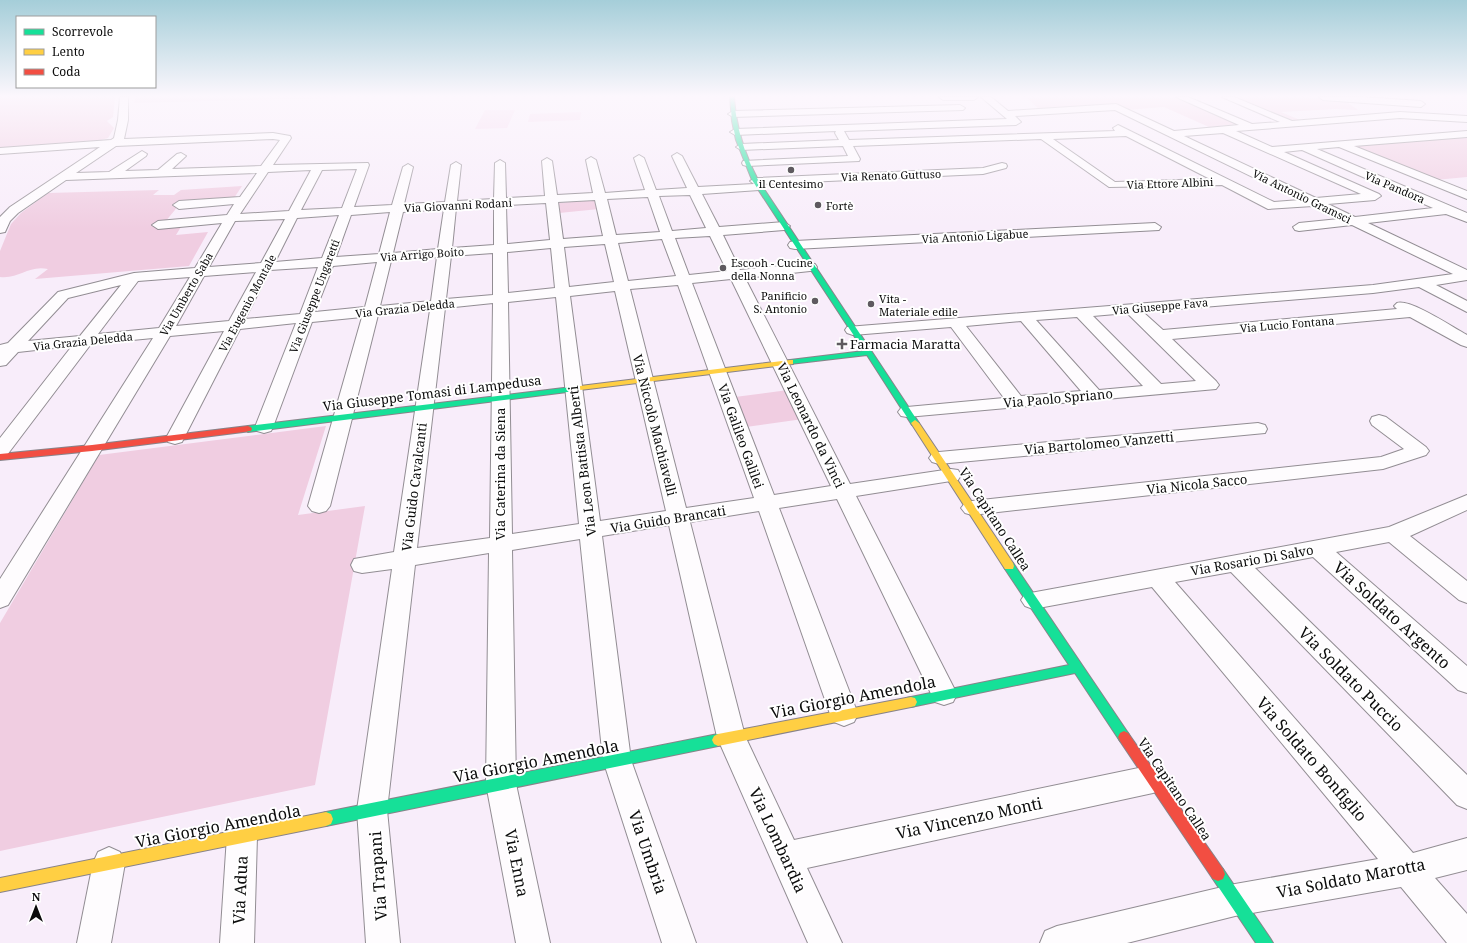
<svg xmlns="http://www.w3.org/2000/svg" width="1467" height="943" font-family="'Noto Serif',serif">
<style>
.green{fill:#f0cde1}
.cemetery{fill:#ebd2e5}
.pitch{fill:#f4d6ec}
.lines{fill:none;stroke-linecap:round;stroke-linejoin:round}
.street-casing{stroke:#928d93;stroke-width:2}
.fast-casing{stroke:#888389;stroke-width:2}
.slow-casing{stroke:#888389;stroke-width:2}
.jam-casing{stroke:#888389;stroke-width:2}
.street{fill:#fefcfe;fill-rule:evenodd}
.fast{fill:#16e098;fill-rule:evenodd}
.slow{fill:#ffcf43;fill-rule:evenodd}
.jam{fill:#f24e42;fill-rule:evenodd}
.poi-dot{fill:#5e5a5f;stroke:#fff;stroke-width:1.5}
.labels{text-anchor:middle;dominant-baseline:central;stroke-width:4;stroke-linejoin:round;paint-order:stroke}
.far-street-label{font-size:11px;fill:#0b0b0b;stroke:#fff}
.far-poi-label{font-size:11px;fill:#0b0b0b;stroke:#fff;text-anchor:start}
.poi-label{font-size:13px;fill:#0b0b0b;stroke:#fff;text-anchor:start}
.street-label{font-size:13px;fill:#0b0b0b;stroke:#fff}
.near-street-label{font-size:16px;fill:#0b0b0b;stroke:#fff}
</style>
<rect width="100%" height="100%" fill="#f8edfa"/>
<!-- green -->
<path class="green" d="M0 97H115L113 117 107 121 114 128 108 138 97 141 0 149Z
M1026 97H1173L1238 124 1209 127 1164 107 1126 110H1040Z
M1229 97H1304L1344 100 1358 110 1336 109 1281 112 1300 120H1286Z
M1467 135V177L1435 180 1352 145Z
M242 186 232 201 179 205 165 222H184L176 235 208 232 189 266 35 279 48 269C28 265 20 279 0 277V251L11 224 21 213 48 193 159 190 153 195H174L181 190Z
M597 200 599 209 559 213 558 203Z
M788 390 803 419 746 427 735 397Z
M326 426 298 515 365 506 315 785 0 851V623L99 455Z"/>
<!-- cemetery -->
<path class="cemetery" d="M136 97H364L134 103Z"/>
<!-- pitch -->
<path class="pitch" d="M485 110H515L507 128 475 129Z
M581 112 580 120 528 122 530 114Z"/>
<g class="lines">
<!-- street casing -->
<g class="street-casing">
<path id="street" d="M120 97H128V120L124 139 273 133 290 136 291 138 273 165 368 163 369 165 354 207 392 205 403 167 408 164 413 167 404 204 445 202 451 165 456 162 461 165 457 201 494 199 495 163 500 160 505 163 506 198 545 196 542 161 547 158 552 161 557 195 593 193 586 160 591 157 596 160 605 193 645 190 634 158 639 155 644 158 656 190 687 188 672 156 677 153 682 156 698 187 754 184 750 181 756 178 983 168 1002 163 1006 164 1007 166 1006 168 983 174 761 184 765 187 759 190 702 194 719 227 784 222 790 226 784 230 723 235 740 270 810 263 815 264 817 267 815 270 810 271 745 278 850 484 951 469 958 470 961 475 958 480 951 481 856 496 957 694 953 702 944 705 935 702 837 499 779 508 858 714 854 722 844 726 834 722 830 714 759 511 690 522 745 736 794 840 1153 765 1163 769 1168 779 1163 789 1153 793 807 868 842 943H808L717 737 669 525 602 536 631 760 696 943H662L603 760 580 539 512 550 516 784 550 943H516L486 784 489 553 415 565 387 810 400 943H366L357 810 392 569 362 573 354 571 351 565 354 559 394 552 430 310 378 315 330 506 326 511 319 513 312 511 308 506 362 317 312 322 273 427 271 431 264 433 257 431 255 427 296 323 240 329 184 438 182 442 175 444 168 442 166 438 224 331 170 336 8 605 0 608V579L153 338 91 344 7 455 0 457V438L72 346 18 352 6 365 0 366V345L8 343 58 292 134 273 195 268 222 223 158 229 152 225 158 221 227 215 234 204 179 209 173 205 179 201 240 197 257 173 66 180 18 213 10 221 5 232 0 233V217L10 207 100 147 0 154V148L111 140 114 138 118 120ZM273 139 280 140 261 166 172 169 186 156 181 153 177 154 158 170 125 171 146 156 147 154 142 151 109 172 76 173 116 146ZM357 169 342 208 301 210 322 170ZM311 170 289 211 240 214 268 172ZM690 195 706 228 672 231 659 196ZM648 197 660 232 616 235 607 199ZM595 200 603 236 563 239 558 202ZM546 203 550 240 507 244 506 205ZM494 206V245L452 248 456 208ZM444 209 438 249 393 253 403 212ZM390 212 379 254 336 257 351 215ZM339 215 322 258 275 262 297 218ZM285 219 261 263 209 267 235 221ZM710 236 727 271 689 275 675 238ZM662 239 676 276 628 281 618 243ZM605 244 614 282 569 287 564 247ZM551 248 555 288 508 293 507 252ZM493 253V295L446 299 451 256ZM437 257 431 301 380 306 391 261ZM377 262 365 307 315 312 333 266ZM318 267 300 314 245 319 270 270ZM256 272 229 321 176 326 204 276ZM190 277 159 328 98 334 138 281ZM731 279 831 486 774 495 692 283ZM121 285 80 336 28 341 68 298ZM678 285 754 498 686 508 630 289ZM615 291 666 511 600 521 570 296ZM556 297 579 524 512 534 508 302ZM493 303 490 538 417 548 445 308Z
M939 97H978L974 100H943Z
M981 97H991L1008 111 1116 104 1174 131 1239 125 1176 97H1188L1252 124 1280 122 1222 97H1234L1292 121 1400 112 1467 116V122L1400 118 1236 131 1272 147 1467 131V137L1354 146 1467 191V199L1339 147 1317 149 1467 213V222L1446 214 1368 223 1467 270V280L1436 285 1467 301V312L1419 287 1373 293 1143 312 1163 330 1397 309 1394 306 1397 303C1411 299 1452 327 1467 335V347L1461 345 1410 317 1172 339 1216 381 1219 385 1216 389 907 417 901 416 898 412 901 408 907 407 1004 398 951 327 853 335 847 333 845 330 847 327 1373 285 1453 274 1352 225 1299 231 1295 230 1293 227 1299 223 1339 219 1313 206 1268 209 1222 185 1109 187 1041 139 853 146 860 159 859 161 747 166 743 165 742 163 743 161 848 156 843 146 741 150 736 147 741 144 839 140 835 133 836 131 735 135 730 132 735 129 1007 119ZM1115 110 1300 200 1274 202 1118 125 1113 128 1115 131 849 140 844 131 1016 125 1021 122 1015 116ZM1223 133 1361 194 1316 198 1184 136ZM1126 136 1210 179 1115 182 1053 139ZM1302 150 1433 208 1355 217 1328 204 1375 200 1381 196 1379 194 1284 152ZM1127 313 1196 381 1161 384 1093 316ZM1077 317 1143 386 1099 390 1036 320ZM1021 321 1081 391 1021 396 966 326Z
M1319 97H1362L1421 101 1425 104 1421 107 1323 100Z
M960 105 965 108 963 110 733 117 728 114 733 111Z
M1155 223 1161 227 1159 230 795 249 790 248 788 245 790 242 795 241Z
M1379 415 1386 417 1426 447 1429 451 1426 455 1383 469 972 515 965 513 961 508 965 503 972 501 1381 457 1404 449 1372 425 1370 421 1372 417Z
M1258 423 1265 425 1267 429 1265 433 939 464 932 462 929 458 932 454 939 452Z
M1467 495V510L1410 536 1467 581V603L1459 600 1389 542 1336 552 1467 666V693L1458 690 1313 557 1255 568 1467 775V809L1457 805 1231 572 1175 582 1413 853 1467 838V870L1435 878 1467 914V943H1447L1401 887 1235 916 1127 943H1040L1045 931 1057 926 1235 884 1378 859 1152 587 1033 609 1025 606 1021 600 1025 594 1389 527Z
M242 821 253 825 257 836 254 943H220L227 836 231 825Z
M109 847 120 852 125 863 111 943H77L93 863 98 852Z"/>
</g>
<!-- fast casing -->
<g class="fast-casing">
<path id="fast" d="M730 97H734C736 127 744 153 758 180L919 423 918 425H912L867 355 790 364 786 362 790 360 864 351 752 180 736 140 732 121Z
M572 387 576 389 575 391 248 432 244 429 248 426Z
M1009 562 1013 563 1128 733 1130 737 1128 741 1124 743 1120 741 1075 673 911 707 907 706 905 702 907 698 911 697 1069 665 1005 569 1004 566 1005 563Z
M718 734 722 736 724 740 722 744 718 746 326 826 321 824 319 819 321 814 326 812Z
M1218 867 1223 869 1270 938 1273 943H1256L1213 879 1211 874 1213 869Z"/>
</g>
<!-- slow casing -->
<g class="slow-casing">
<path id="slow" d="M790 360H793V364L572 391 568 389 572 387Z
M915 420 919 423 1013 563 1014 566 1013 569H1005L911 423Z
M911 697 915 698 917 702 915 706 911 707 718 746 714 744 712 740 714 736 718 734Z
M326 812 331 814 333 819 331 824 326 826 0 892V878Z"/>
</g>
<!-- jam casing -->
<g class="jam-casing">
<path id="jam" d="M248 426 251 427 252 429 251 431 92 451 0 460V454L92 445Z
M1124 731 1128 733 1223 869 1225 874 1223 879 1218 881 1213 879 1120 741 1118 737 1120 733Z"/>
</g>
<!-- street -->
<use href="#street" class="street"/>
<!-- fast -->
<use href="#fast" class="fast"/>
<!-- slow -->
<use href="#slow" class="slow"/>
<!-- jam -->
<use href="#jam" class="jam"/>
</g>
<!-- sky -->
<linearGradient id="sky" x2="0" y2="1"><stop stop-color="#a5ced9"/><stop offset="0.42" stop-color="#fcf7fd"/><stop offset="1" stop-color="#fcf7fd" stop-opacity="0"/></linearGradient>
<rect width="1467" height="229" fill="url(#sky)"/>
<!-- markers -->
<g class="poi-dot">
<circle cx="791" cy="170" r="4"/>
<circle cx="818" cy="205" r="4"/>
<circle cx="723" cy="268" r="4"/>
<circle cx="815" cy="301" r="4"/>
<circle cx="871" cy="304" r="4"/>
<path d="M840 338h4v4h4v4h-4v4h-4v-4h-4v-4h4z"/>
</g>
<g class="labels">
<!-- far-street labels -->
<g class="far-street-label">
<text transform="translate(891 175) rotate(-2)">Via Renato Guttuso</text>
<text transform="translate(1170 183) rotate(-2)">Via Ettore Albini</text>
<text transform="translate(1395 187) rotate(23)">Via Pandora</text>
<text transform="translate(1302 196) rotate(26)">Via Antonio Gramsci</text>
<text transform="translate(458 205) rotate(-3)">Via Giovanni Rodani</text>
<text transform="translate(975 236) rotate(-3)">Via Antonio Ligabue</text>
<text transform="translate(422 254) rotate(-4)">Via Arrigo Boito</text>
<text transform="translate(186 294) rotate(-60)">Via Umberto Saba</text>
<text transform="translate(314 296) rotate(-69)">Via Giuseppe Ungaretti</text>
<text transform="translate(247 303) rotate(-62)">Via Eugenio Montale</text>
<text transform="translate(1160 306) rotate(-5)">Via Giuseppe Fava</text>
<text transform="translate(405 308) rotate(-6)">Via Grazia Deledda</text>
<text transform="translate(1287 324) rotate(-5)">Via Lucio Fontana</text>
<text transform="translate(83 341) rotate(-6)">Via Grazia Deledda</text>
</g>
<!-- far-poi labels -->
<g class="far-poi-label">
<text x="791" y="183" text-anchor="middle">il Centesimo</text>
<text x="826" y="205">Fortè</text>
<text x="731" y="262">Escooh - Cucine<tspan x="731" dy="13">della Nonna</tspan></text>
<text x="807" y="295" text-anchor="end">Panificio<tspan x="807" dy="13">S. Antonio</tspan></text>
<text x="879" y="298">Vita -<tspan x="879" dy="13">Materiale edile</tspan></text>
</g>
<!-- poi labels -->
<g class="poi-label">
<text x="850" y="344">Farmacia Maratta</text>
</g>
<!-- street labels -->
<g class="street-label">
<text transform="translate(432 393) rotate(-7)">Via Giuseppe Tomasi di Lampedusa</text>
<text transform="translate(1058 398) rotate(-5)">Via Paolo Spriano</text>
<text transform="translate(655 425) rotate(76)">Via Niccolò Machiavelli</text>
<text transform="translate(811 425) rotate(64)">Via Leonardo da Vinci</text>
<text transform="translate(741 436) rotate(70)">Via Galileo Galilei</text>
<text transform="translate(1099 443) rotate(-5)">Via Bartolomeo Vanzetti</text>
<text transform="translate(582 461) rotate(-97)">Via Leon Battista Alberti</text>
<text transform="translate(500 474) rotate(-90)">Via Caterina da Siena</text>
<text transform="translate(1197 484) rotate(-6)">Via Nicola Sacco</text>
<text transform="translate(414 487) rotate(-83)">Via Guido Cavalcanti</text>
<text transform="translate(668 519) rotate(-9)">Via Guido Brancati</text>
<text transform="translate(995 519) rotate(57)">Via Capitano Callea</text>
<text transform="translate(1252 560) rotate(-10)">Via Rosario Di Salvo</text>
<text transform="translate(1175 789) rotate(56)">Via Capitano Callea</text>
</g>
<!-- near-street labels -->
<g class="near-street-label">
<text transform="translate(1392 615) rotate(42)">Via Soldato Argento</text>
<text transform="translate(1351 679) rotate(45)">Via Soldato Puccio</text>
<text transform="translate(853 697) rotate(-11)">Via Giorgio Amendola</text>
<text transform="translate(1312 759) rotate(49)">Via Soldato Bonfiglio</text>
<text transform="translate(536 761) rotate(-11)">Via Giorgio Amendola</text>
<text transform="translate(969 818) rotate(-12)">Via Vincenzo Monti</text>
<text transform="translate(218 826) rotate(-11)">Via Giorgio Amendola</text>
<text transform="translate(778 840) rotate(65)">Via Lombardia</text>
<text transform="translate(648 852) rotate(71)">Via Umbria</text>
<text transform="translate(517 863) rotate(79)">Via Enna</text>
<text transform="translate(378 876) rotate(-94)">Via Trapani</text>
<text transform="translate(1351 878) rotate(-11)">Via Soldato Marotta</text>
<text transform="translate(240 890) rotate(-87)">Via Adua</text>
</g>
</g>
<!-- legend -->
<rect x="16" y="16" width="140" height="72" fill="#ffffff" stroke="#9d9d9d"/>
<rect x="24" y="29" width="20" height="6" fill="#16e098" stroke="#9d9d9d"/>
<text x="52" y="36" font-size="12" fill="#0b0b0b">Scorrevole</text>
<rect x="24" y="49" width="20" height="6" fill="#ffcf43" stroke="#9d9d9d"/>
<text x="52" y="56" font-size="12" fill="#0b0b0b">Lento</text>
<rect x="24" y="69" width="20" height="6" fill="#f24e42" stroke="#9d9d9d"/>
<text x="52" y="76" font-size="12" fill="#0b0b0b">Coda</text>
<!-- north arrow -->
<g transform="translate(36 907)" stroke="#ffffff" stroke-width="3" paint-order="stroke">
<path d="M0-3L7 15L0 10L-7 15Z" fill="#0b0b0b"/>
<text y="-6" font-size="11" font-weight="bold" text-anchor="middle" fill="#0b0b0b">N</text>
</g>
</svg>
